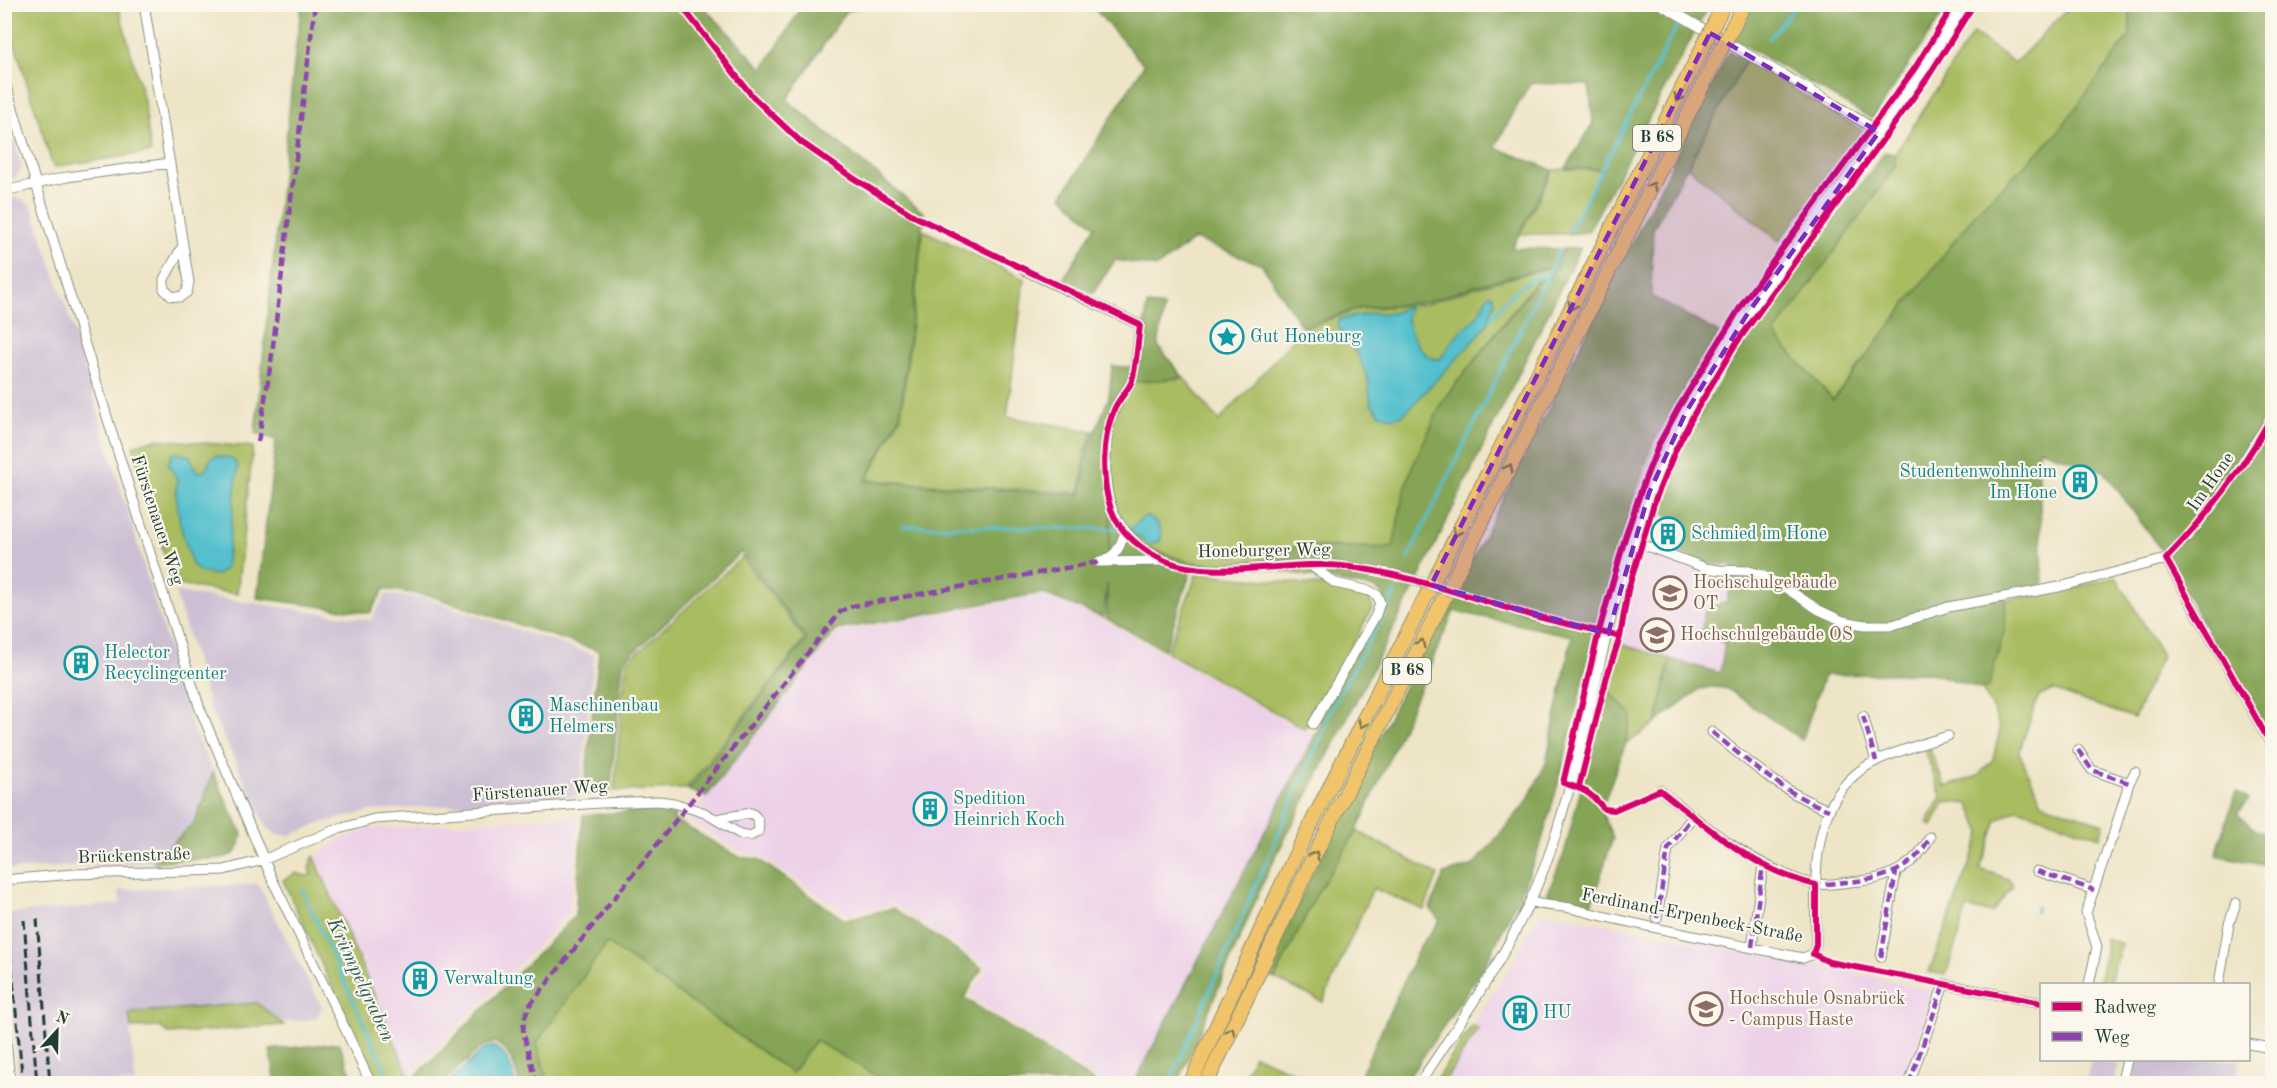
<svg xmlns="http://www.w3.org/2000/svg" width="2277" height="1088" font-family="'Old Standard TT',serif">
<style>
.built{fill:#edd1e9}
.industrial{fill:#ccbfd4}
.green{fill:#a9bc60;stroke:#647c4a;stroke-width:1.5}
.forest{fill:#86a456;stroke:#527045;stroke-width:1.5}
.water{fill:#54c0cd;stroke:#3a7e80;stroke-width:1.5}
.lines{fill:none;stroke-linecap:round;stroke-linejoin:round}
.stream{stroke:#54c0cd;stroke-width:3}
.minor-casing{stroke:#86907d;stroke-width:11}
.highway-casing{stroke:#86907d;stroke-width:16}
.minor{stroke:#fff;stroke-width:9}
.highway{stroke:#f1c36a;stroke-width:14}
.rail{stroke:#1f3d34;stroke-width:3;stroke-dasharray:9 4.5;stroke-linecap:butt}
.minor-bridge-casing{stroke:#86907d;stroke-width:11;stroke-linecap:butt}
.highway-bridge-casing{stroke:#86907d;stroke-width:16;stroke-linecap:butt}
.minor-bridge{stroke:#fff;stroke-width:9}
.highway-bridge{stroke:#f1c36a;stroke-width:14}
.quiet{stroke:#8e44ad;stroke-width:4.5;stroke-dasharray:9 4.5;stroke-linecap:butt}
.cycleway-casing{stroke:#fbf7ec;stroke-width:10}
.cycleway{stroke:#d6006c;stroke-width:6}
.oneway{stroke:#7d794c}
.marked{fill:#7b2cbf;fill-opacity:0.2;stroke:#7b2cbf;stroke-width:4.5;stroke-dasharray:12 8;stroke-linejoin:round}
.labels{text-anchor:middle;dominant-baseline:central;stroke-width:4.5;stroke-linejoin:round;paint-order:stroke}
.shield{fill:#fbf7ec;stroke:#61756b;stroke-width:1.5}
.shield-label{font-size:16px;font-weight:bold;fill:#1f3d34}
.culture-label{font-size:18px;fill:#0d838f;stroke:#fbf7ec;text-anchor:start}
.street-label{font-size:18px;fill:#1f3d34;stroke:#fbf7ec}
.education-label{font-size:18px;fill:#785e54;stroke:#fbf7ec;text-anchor:start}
.water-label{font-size:20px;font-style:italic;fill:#2c5e5a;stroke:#fbf7ec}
</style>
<rect width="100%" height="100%" fill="#fbf7ec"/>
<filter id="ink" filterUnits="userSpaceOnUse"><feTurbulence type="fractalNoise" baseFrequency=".0167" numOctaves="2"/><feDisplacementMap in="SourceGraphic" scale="12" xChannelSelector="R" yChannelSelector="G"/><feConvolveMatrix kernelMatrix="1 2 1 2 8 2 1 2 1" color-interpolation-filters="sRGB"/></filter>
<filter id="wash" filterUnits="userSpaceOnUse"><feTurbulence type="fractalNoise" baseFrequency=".008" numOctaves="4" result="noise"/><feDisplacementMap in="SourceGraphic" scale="24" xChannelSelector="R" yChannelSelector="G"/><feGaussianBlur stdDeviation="1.35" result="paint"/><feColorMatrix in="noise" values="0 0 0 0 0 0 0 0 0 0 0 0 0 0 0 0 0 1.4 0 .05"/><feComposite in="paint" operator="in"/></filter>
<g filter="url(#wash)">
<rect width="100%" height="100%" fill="#eee4c6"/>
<!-- built -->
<path class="built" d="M1644 551 1717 577 1733 579 1726 603 1708 607 1702 630 1725 644 1720 673 1620 644Z
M1042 595 1106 621 1314 736 1134 1083H1103L970 997 988 967 893 904 847 914 760 856 740 851 688 820 837 632Z
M579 815 570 912 410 1075 315 856 338 841 369 828H396Z
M1542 914H1555L1878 978 1935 992 1904 1083 1434 1084 1513 963 1533 924Z"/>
<!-- industrial -->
<path class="industrial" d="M5 114 22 168 15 178 5 180Z
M12 197 23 200 32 207 70 319 192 727 213 772 195 822 153 862 5 870 4 198Z
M175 592 371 620 386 594 425 598 594 655 580 796 370 811 322 823 291 835H277L267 827 210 708Z
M258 884 322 1008 316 1019 282 1022 257 1004 129 1013 135 1083H19L4 914 120 904 119 890Z
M2091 1060 2119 1064 2114 1083H2086Z
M2138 1060H2240L2235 1083H2133Z"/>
<!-- green -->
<path class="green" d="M4 5H118L144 101 151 152 53 167 5 13Z
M2071 5H2121L2130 13V35L2055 136 1978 210 1833 400 1773 334 1879 190 1895 166V154L1973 33 2015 63Z
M1746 60 1863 131 1779 241 1688 167Z
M1565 169 1601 170 1566 234H1520L1553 170Z
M923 230 1024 279 1007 417 1093 431 1085 452 1080 493 867 480 901 416Z
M1553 267 1548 278 1537 280 1443 400 1412 468 1403 496 1393 548 1332 546 1248 565 1192 568 1165 561 1125 532 1107 489 1110 423 1133 368H1140L1147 305 1164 307 1158 346 1219 421 1303 329 1359 309 1427 304 1476 287Z
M156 439 253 447 237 594 173 584 133 446Z
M742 557 805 639 686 789 614 791 626 663Z
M1197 573 1325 586 1369 598 1373 607 1305 729 1167 652Z
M2116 577 2162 655 2134 718 2053 690 2038 697 2019 752 2042 803 2104 824 2100 837 2018 809 1997 820 1980 869 2009 879 2013 886 1992 913 1967 908 1946 975 1929 972 1981 833 1969 804 1945 801 1932 826 1927 823 1941 796 1925 750 1930 749 1945 787 1978 776 1993 759 2000 730 1995 714 1982 689 1989 685 2005 627 2006 600 2073 588Z
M1620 644 1670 659 1657 722 1625 745 1632 715 1607 689Z
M1357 831 1438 875 1424 910 1373 888 1323 1002 1275 979 1317 893Z
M314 856 411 1080 413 1083H376L283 880 296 873 306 876 311 875 309 867Z
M2105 938 2122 944 2109 984H2099L2105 953Z
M607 943 792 1073 815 1040 889 1083H548L536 1043Z
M257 1003 284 1025 169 1034 160 1027 131 1028 129 1013Z
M1472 1026 1479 1029 1443 1083H1434Z
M1254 1055 1318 1083H1256L1243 1078Z"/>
<!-- forest -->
<path class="forest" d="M302 5H702L763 69 803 5H869L845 12 787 100 924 213 900 416 865 481 1081 495 1087 452 1109 397 1112 366 1140 368 1147 305 1164 307 1158 346 1183 378 1132 382 1110 423 1111 510 1108 557 1112 511 1139 545 1189 562 1214 565 1258 561 1298 546 1393 548 1403 496 1412 468 1443 400 1538 281 1549 279 1563 249 1580 248 1414 588 1267 874 1178 1083H1134L1321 724 1319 714 1376 615 1384 595 1374 588 1248 565 1192 568 1165 650 1107 619V584L1104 618 1042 593 836 630 706 797 688 790 807 639 741 552 623 662 610 792 584 794 599 651 431 596 384 589 370 613 257 598 276 440 255 433 296 45Z
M1091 5H1709L1588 232 1568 234 1603 169 1566 168 1593 123 1589 85 1530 83 1495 147 1552 170 1512 248 1562 249 1554 266 1477 285 1427 302 1360 308 1302 327 1262 265 1195 239 1157 267 1115 260 1093 293 1064 278 1095 226 1062 196 1144 65Z
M1754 5V4L1949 5 1872 119 1735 40Z
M2121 5H2272V746L2166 557 2104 471 2038 449 2043 585 2006 591 2005 627 1989 686 1982 689 1931 673 1826 675 1823 678 1802 740 1726 688 1710 687 1699 690 1657 722 1670 659 1720 673 1725 644 1702 630 1703 617 1708 607 1726 603 1733 579 1732 565 1710 564 1677 551 1686 523 1657 511C1662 496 1667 479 1674 464 1729 351 1810 253 1885 152L1895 154V166L1879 190 1774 334 1833 400 1978 210 2055 136 2130 35V13Z
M1729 51 1746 60 1653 229 1651 296 1719 333 1653 442 1631 507 1593 640 1561 773 1541 843 1521 893 1485 965 1405 1083H1357L1420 946 1440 921 1430 908 1444 874 1474 865 1526 803 1546 763 1572 636 1454 611 1357 831 1317 893 1275 979 1263 975 1455 583 1460 584Z
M1607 689 1632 715 1625 745 1601 810 1613 838 1590 908 1547 894 1564 854Z
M213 772 242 834 240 845 234 854 222 858 153 862 195 822Z
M2236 792 2249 800 2237 814 2257 831 2272 835V867L2216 855Z
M643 811 675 815 673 819 739 857 758 859 845 920 893 908 982 968 964 998 1096 1083H889L815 1040 792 1073 607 943 537 1043 548 1083H519C516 1067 509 1050 495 1042L483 1046 442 1083H415L412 1080 575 916 583 815Z
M339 1043 355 1083H276L270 1050Z"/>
<!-- water -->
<path class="water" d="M1490 294 1493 295 1495 302 1487 324 1477 337 1404 414 1394 418 1380 414 1371 404 1368 380 1359 357 1340 331 1338 324 1340 319 1374 313H1393L1407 307 1409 309 1406 317C1411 334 1419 357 1439 360 1447 352 1454 337 1460 332 1467 326 1472 323 1478 315 1483 308 1483 299 1490 294Z
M174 453 190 456 195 469 200 472 206 470 210 460 215 456 231 458 238 465 226 568 217 575 200 572 192 564 180 524 176 493 177 480 168 462Z
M1145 516C1157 519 1162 528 1161 540L1154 544H1148L1129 530Z
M493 1046C506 1052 513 1069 515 1083H448L485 1048Z"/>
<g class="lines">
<!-- stream -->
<path class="stream" d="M1770 38 1797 4
M1569 231 1677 26
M1490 318C1508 299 1521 280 1548 273
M903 526 1121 529
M1408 558 1560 250
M302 890 392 1084
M2036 907V912
M1169 1084 1320 739 1329 713 1396 592"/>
</g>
</g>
<g filter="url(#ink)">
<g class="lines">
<!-- minor casing -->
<g class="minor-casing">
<path id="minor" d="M144 4 189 282 187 292 180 297 171 296 164 289V279L182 247
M1660 4 1834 104 1879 132
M4 79 115 443 200 709 273 881 341 1020 371 1084
M4 191 67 177 170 163
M1024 270 1140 325C1138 339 1136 372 1131 383 1128 389 1123 393 1120 398 1112 411 1108 427 1107 442 1103 487 1106 519 1143 548 1157 558 1172 565 1189 567 1228 573 1269 566 1308 564 1337 563 1365 570 1394 574
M1633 541 1706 568 1720 570 1749 571 1760 574 1781 585 1819 610 1843 621 1865 625H1893L1948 607 2059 587 2166 559 2197 526 2234 476 2272 416
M2166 559 2272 746
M1104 560C1117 556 1121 544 1125 532
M1099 562 1163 561
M1309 564 1335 583 1370 591 1377 595 1380 602 1376 615 1313 724
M1463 595 1532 616 1608 634
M1863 716 1876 761
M1712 732C1748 761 1784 794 1829 810
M2078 750 2092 770 2129 783
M1660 790C1702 823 1736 853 1785 874 1794 878 1804 883 1815 884 1829 886 1846 882 1860 881 1890 879 1917 864 1930 837
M2037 871 2094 890
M4 880 73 874 224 870 263 860 332 831 374 819 600 803 659 801 674 803 705 813 740 834 750 836 758 832C760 823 759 818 751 813L716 819
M1530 901C1543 907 1556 905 1570 908 1647 928 1725 942 1803 958L1813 954 1816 945C1816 880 1806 793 1878 760 1900 750 1925 743 1948 736
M1657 918 1668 849 1693 816
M1752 947 1763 865
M1881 957 1896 872
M2089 984 2097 947 2086 913 2108 847 2113 836 2129 783 2135 772
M2219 984 2229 924 2236 903
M4 1015 10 1084
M2248 1044 2272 1048
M1419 1084C1469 1009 1522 935 1551 849 1595 717 1609 575 1668 448 1696 385 1737 327 1778 271 1841 184 1910 98 1964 4
M1909 1084 1944 984 2042 1003
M2121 1084 2127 1060"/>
</g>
<!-- highway casing -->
<g class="highway-casing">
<path id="highway" d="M1716 20 1724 4
M1731 30 1744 4
M1190 1084 1296 854 1704 45
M1206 1084 1312 860 1719 53"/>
</g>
<!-- minor -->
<use href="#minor" class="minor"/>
<!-- highway -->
<use href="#highway" class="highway"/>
<!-- rail -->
<path class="rail" d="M4 887 23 1084
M37 919 50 1084
M24 920 37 1084"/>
<!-- minor-bridge casing -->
<g class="minor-bridge-casing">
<path id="minor-bridge" d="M1394 574 1463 595"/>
</g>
<!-- highway-bridge casing -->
<g class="highway-bridge-casing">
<path id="highway-bridge" d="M1704 45 1716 20
M1719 53 1731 30"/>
</g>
<!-- minor-bridge -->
<use href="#minor-bridge" class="minor-bridge"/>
<!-- highway-bridge -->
<use href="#highway-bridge" class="highway-bridge"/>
<!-- quiet -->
<path class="quiet" d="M258 442 271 362 315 4
M1863 716 1876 761
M1712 732C1748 761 1784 794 1829 810
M2078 750 2092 770 2129 783
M2037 871 2094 890
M1812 884C1823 885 1835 883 1846 882 1881 880 1913 871 1930 837
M1657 918 1668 849 1693 816
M1752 947 1763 865
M1881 957 1896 872
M537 1084 523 1032 524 1019 530 1005 841 611 853 606 1099 562
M1909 1084 1942 990 1944 984 1938 983"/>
<!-- cycleway casing -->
<g class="cycleway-casing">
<path id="cycleway" d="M680 4 753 97 801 142 853 178 916 217 1140 325C1138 339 1136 372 1131 383 1126 393 1118 400 1114 410 1102 438 1101 480 1111 509 1119 532 1143 552 1166 561 1214 581 1290 560 1342 566 1407 573 1469 598 1531 615 1561 623 1591 629 1620 637
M1954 4 1915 68 1744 301 1679 407 1659 444 1644 482 1625 538 1599 631 1563 783C1583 789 1591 792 1604 809L1614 810 1660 790C1708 828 1755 871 1816 885V945L1813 954 1829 962 2042 1003
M2272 416C2244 468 2207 516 2166 559L2272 746
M1579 787 1607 676 1620 637 1628 590 1655 500 1675 451 1694 414 1735 345 1928 77 1974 4"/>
</g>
<!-- cycleway -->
<use href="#cycleway" class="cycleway"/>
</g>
<!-- one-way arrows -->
<defs><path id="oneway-chevron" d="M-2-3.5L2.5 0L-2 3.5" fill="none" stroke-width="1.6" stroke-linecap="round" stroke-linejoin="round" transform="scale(1.5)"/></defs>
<g class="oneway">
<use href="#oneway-chevron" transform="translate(1678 98) rotate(117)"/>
<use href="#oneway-chevron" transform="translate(1652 186) rotate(-63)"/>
<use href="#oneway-chevron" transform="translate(1572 306) rotate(117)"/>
<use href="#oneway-chevron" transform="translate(1509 468) rotate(-63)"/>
<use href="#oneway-chevron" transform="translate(1457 532) rotate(117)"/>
<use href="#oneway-chevron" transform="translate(1421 643) rotate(-63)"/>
<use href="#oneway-chevron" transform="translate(1362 724) rotate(117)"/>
<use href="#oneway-chevron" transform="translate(1315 855) rotate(-64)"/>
<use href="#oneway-chevron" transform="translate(1231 1031) rotate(-65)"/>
</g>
</g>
<!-- marked area -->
<path class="marked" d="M1710 33 1879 132 1748 313 1686 412 1649 493 1608 634 1431 585Z"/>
<!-- icons -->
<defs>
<g id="sight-ring" transform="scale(1.725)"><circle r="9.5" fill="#fbf7ec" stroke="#0f9aa8" stroke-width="1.5"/><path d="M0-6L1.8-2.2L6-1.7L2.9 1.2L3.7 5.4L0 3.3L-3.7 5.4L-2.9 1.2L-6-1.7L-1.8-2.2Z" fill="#0f9aa8"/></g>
<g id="building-ring" transform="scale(1.725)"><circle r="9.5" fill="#fbf7ec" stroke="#0f9aa8" stroke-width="1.5"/><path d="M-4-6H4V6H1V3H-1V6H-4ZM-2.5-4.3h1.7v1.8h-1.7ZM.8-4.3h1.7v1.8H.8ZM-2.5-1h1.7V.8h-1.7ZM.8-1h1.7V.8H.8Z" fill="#0f9aa8"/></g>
<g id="university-ring" transform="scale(1.725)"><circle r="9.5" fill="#fbf7ec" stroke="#8d6e63" stroke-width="1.5"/><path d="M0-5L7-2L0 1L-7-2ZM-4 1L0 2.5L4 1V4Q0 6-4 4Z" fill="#8d6e63"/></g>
</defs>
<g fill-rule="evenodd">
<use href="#sight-ring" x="1227" y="337"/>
<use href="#building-ring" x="2080" y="482"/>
<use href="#building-ring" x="1668" y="534"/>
<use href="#university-ring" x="1670" y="593"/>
<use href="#university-ring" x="1657" y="635"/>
<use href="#building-ring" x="81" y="663"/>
<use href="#building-ring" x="526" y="716"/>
<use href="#building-ring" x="930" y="809"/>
<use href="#building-ring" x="420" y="979"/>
<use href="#university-ring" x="1706" y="1009"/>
<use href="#building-ring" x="1520" y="1013"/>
</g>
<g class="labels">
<!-- shield labels -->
<g class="shield">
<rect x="1633" y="125" width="48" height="26" rx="4.5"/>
<rect x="1383" y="658" width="48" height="26" rx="4.5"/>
</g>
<g class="shield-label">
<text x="1657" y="138">B 68</text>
<text x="1407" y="671">B 68</text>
</g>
<!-- culture labels -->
<g class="culture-label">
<text x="1250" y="337">Gut Honeburg</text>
<text x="2057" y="472" text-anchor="end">Studentenwohnheim<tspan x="2057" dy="21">Im Hone</tspan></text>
<text x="1691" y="534">Schmied im Hone</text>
<text x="104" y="653">Helector<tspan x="104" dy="21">Recyclingcenter</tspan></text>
<text x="549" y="706">Maschinenbau<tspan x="549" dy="21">Helmers</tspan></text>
<text x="953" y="799">Spedition<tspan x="953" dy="21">Heinrich Koch</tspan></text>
<text x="443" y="979">Verwaltung</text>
<text x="1543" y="1013">HU</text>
</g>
<!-- street labels -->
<g class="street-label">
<text transform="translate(2211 482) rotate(-55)">Im Hone</text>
<text transform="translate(157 520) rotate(72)">Fürstenauer Weg</text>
<text transform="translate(1264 551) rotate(-1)">Honeburger Weg</text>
<text transform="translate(540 791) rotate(-4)">Fürstenauer Weg</text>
<text transform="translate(134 856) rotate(-2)">Brückenstraße</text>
<text transform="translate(1692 916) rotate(11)">Ferdinand-Erpenbeck-Straße</text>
</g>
<!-- education labels -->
<g class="education-label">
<text x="1693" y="583">Hochschulgebäude<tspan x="1693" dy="21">OT</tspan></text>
<text x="1680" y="635">Hochschulgebäude OS</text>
<text x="1729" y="999">Hochschule Osnabrück<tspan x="1729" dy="21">- Campus Haste</tspan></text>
</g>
<!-- water labels -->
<g class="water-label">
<text transform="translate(360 980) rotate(65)">Krümpelgraben</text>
</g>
</g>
<!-- margin -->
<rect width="2277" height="1088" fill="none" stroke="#fbf7ec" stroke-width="24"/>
<!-- legend -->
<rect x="2040" y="983" width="210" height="78" fill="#fbf7ec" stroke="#a3ada2" stroke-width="1.5"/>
<rect x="2052" y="1002" width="30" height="9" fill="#d6006c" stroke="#a3ada2" stroke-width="1.5"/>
<text x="2094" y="1013" font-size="18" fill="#1f3d34">Radweg</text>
<rect x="2052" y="1032" width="30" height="9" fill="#8e44ad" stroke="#a3ada2" stroke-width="1.5"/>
<text x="2094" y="1043" font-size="18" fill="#1f3d34">Weg</text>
<!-- north arrow -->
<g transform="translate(57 1031) rotate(22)" stroke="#fbf7ec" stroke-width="4.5" paint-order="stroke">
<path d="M0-4.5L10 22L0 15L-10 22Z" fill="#1f3d34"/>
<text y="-9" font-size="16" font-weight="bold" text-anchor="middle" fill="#1f3d34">N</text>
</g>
</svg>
